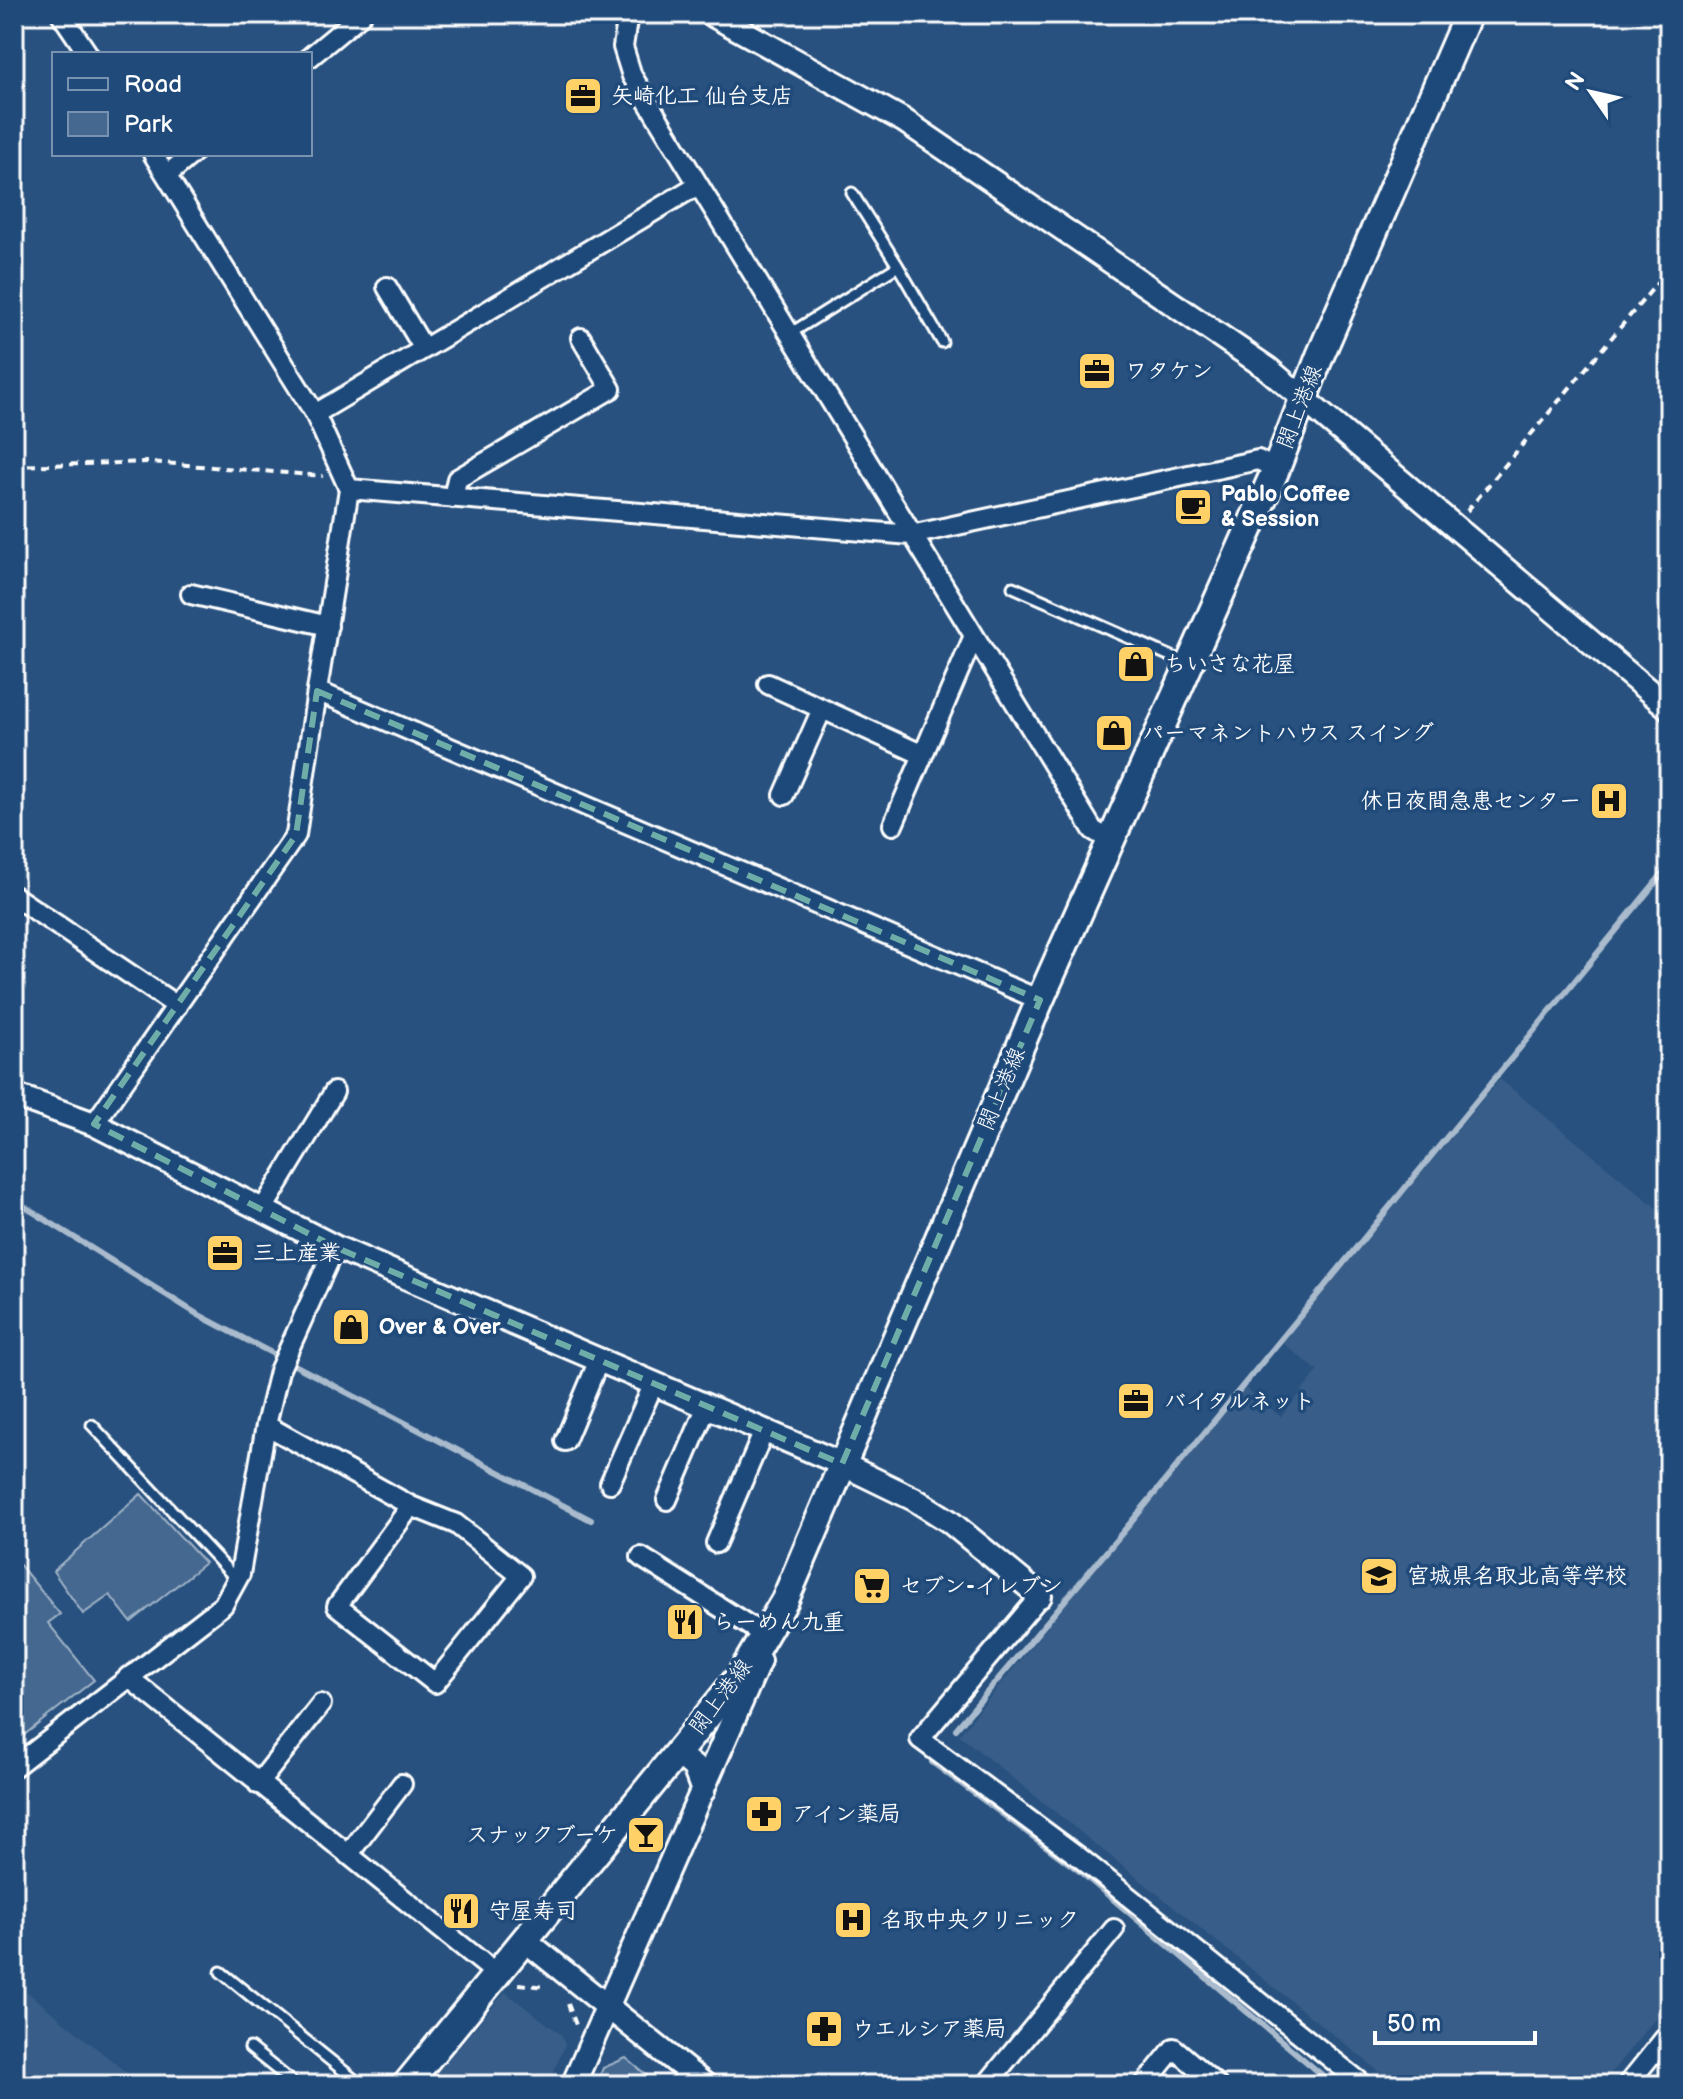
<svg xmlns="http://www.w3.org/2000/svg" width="1683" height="2099" font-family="'Balsamiq Sans','Klee One',sans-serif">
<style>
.built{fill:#375d88}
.green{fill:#446890;stroke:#a2b4c8;stroke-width:2}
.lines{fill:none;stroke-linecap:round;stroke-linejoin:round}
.stream{stroke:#aabbcd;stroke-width:6}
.service-casing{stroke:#fff;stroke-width:15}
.minor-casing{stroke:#fff;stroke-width:24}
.tertiary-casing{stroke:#fff;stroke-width:28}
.secondary-casing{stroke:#fff;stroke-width:32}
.path{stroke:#fff;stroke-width:4;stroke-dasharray:8 6;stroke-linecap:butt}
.service{stroke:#1f4a7a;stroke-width:9}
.minor{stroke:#1f4a7a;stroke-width:18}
.tertiary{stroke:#1f4a7a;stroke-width:22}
.secondary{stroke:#1f4a7a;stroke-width:26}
.marked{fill:none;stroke:#6fada8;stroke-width:6;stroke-dasharray:16 10;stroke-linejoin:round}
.labels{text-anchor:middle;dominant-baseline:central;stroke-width:7;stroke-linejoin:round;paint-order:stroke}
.poi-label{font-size:22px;font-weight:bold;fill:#fff;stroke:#1f4a7a;text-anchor:start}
.street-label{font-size:22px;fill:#fff;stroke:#1f4a7a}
</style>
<rect width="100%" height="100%" fill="#28517f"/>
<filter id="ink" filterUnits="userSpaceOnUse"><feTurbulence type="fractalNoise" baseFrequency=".0125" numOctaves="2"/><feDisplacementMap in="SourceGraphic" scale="16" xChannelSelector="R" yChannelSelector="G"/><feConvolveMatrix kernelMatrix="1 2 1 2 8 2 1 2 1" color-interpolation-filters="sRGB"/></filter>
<g filter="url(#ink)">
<!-- built -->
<path class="built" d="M1500 1079 1669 1218V2002L1601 2085H1396L959 1735 1244 1387 1281 1417 1318 1371 1281 1342Z
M21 1987 142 2085H14V1996Z
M505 1992 562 2035 565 2045 548 2085H427Z"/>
<!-- green -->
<path class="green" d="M141 1494 205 1563 131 1622 110 1595 83 1614 53 1571Z
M14 1558 60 1614 48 1623 94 1680 14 1743Z
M626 2058 658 2085H596L603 2068Z"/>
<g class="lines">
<!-- stream -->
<path class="stream" d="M14 1200 197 1314 591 1520
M956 1729 1128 1526 1669 866
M932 1762 1077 1869 1334 2085"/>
<!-- service casing -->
<g class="service-casing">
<path id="service" d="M898 266 942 342
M791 333 898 266 852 193
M1013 587 1186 663
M92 1425 237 1580
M221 1972 361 2085
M250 2048 296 2085"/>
</g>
<!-- minor casing -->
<g class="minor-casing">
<path id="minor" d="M61 14 88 54
M628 14 623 47 632 76 1093 830 1111 841
M310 57 362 14
M153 154 315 414 349 489
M167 175 192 154
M387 287 424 349
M315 414 696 186
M453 498 457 479 611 389 581 338
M191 594 328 626
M768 684 923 755
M784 795 822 709
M893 825 973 638
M14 896 177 1006
M1040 1000 317 691 349 489 911 535 1258 460 1276 469
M94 1124 296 835 317 691
M263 1209 334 1092
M266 1425 411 1506 456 1524 521 1576 435 1683 337 1606 411 1506
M565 1441 599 1360
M610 1483 654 1383
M667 1500 707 1406
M716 1543 764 1431
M641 1557 764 1635
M1040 1596 920 1739 1079 1857 1364 2085
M128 1677 498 1975
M14 1767 223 1605 240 1574 266 1425 279 1371 335 1247
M258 1784 321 1704
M348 1855 402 1784
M986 2085 1114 1929
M1144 2085 1174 2048 1217 2085
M1627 2085 1669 2033"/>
</g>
<!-- tertiary casing -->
<g class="tertiary-casing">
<path id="tertiary" d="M711 14 903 120 1267 368 1669 708
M14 1095 94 1124 335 1247 842 1464 914 1499 949 1521 1040 1596
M678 1754 694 1767 703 1791
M526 1941 705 2085
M573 2085 759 1661"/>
</g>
<!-- secondary casing -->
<g class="secondary-casing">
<path id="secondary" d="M406 2085 740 1676 785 1600 1040 1000 1276 469 1320 356 1468 14"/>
</g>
<!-- path -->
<path class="path" d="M14 466 151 462 323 476
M1467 511 1669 269
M519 1984 546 1987
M568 2004 576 2025"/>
<!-- service -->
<use href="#service" class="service"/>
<!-- minor -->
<use href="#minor" class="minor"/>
<!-- tertiary -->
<use href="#tertiary" class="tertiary"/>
<!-- secondary -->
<use href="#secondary" class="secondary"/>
</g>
</g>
<!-- marked area -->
<path class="marked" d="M317 691 1040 1000 842 1464 335 1247 94 1124 296 835Z"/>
<!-- icons -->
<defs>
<g id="office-square" transform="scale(2)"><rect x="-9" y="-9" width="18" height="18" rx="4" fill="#ffd166" stroke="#1f4a7a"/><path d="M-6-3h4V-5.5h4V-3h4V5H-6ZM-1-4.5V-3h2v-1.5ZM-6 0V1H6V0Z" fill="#111"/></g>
<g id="cafe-square" transform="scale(2)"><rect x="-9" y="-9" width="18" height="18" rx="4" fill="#ffd166" stroke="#1f4a7a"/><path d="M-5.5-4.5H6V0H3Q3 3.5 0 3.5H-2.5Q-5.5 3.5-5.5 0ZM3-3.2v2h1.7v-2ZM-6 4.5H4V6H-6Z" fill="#111"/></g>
<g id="shop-square" transform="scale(2)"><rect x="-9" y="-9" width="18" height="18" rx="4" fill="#ffd166" stroke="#1f4a7a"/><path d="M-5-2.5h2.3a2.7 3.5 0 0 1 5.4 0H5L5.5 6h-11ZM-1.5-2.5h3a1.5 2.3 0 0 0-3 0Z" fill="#111"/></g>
<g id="hospital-square" transform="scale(2)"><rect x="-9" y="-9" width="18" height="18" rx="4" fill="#ffd166" stroke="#1f4a7a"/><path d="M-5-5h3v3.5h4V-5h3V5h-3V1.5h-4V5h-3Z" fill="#111"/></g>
<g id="school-square" transform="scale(2)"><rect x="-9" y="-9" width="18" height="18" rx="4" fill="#ffd166" stroke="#1f4a7a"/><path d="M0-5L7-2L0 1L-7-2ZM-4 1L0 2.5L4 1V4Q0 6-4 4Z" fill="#111"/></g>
<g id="supermarket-square" transform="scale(2)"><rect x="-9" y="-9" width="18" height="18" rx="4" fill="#ffd166" stroke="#1f4a7a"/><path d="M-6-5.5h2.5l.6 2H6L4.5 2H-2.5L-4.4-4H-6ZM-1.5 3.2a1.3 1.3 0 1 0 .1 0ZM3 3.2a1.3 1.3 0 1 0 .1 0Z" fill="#111"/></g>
<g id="restaurant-square" transform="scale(2)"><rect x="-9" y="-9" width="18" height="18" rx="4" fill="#ffd166" stroke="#1f4a7a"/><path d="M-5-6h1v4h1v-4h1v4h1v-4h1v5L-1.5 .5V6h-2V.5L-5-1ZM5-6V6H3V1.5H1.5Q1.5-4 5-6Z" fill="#111"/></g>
<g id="pharmacy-square" transform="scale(2)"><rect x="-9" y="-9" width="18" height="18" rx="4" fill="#ffd166" stroke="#1f4a7a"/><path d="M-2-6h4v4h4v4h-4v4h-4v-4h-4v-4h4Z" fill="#111"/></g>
<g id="bar-square" transform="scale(2)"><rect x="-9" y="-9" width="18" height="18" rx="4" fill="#ffd166" stroke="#1f4a7a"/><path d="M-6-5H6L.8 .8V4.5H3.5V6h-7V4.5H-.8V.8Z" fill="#111"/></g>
</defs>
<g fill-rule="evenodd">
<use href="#office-square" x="583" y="96"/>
<use href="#office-square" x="1097" y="371"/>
<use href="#cafe-square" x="1193" y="507"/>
<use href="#shop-square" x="1136" y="664"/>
<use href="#shop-square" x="1114" y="733"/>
<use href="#hospital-square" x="1609" y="801"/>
<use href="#office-square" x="225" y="1253"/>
<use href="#shop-square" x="351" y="1327"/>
<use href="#office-square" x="1136" y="1401"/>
<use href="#school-square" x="1379" y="1576"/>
<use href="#supermarket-square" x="872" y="1586"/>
<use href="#restaurant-square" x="685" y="1622"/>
<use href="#pharmacy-square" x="764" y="1814"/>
<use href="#bar-square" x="646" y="1835"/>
<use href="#restaurant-square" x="461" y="1911"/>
<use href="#hospital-square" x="853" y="1920"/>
<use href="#pharmacy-square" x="824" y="2029"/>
</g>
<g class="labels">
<!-- poi labels -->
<g class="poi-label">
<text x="611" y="96">矢崎化工 仙台支店</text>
<text x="1125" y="371">ワタケン</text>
<text x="1221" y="494">Pablo Coffee<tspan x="1221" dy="25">&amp; Session</tspan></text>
<text x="1164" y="664">ちいさな花屋</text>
<text x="1142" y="733">パーマネントハウス スイング</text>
<text x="1581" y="801" text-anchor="end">休日夜間急患センター</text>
<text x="253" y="1253">三上産業</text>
<text x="379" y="1327">Over &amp; Over</text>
<text x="1164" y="1401">バイタルネット</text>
<text x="1407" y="1576">宮城県名取北高等学校</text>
<text x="900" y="1586">セブン-イレブン</text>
<text x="713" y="1622">らーめん九重</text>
<text x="792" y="1814">アイン薬局</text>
<text x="618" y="1835" text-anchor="end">スナックブーケ</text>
<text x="489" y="1911">守屋寿司</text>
<text x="881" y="1920">名取中央クリニック</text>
<text x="852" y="2029">ウエルシア薬局</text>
</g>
<!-- street labels -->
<g class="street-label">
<text transform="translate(1300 407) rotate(-69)">閖上港線</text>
<text transform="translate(1002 1089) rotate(-67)">閖上港線</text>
<text transform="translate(721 1697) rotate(-53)">閖上港線</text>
</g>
</g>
<!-- margin -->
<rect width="1683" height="2099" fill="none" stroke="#1f4a7a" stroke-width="48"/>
<rect x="24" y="24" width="1635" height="2051" fill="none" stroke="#fff" stroke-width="3" filter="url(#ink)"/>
<!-- legend -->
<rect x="52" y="52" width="260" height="104" fill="#1f4a7a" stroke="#7992af" stroke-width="2"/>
<rect x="68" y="78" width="40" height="12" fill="#1f4a7a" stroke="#7992af" stroke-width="2"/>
<text x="124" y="92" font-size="24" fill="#ffffff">Road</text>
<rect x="68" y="112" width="40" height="24" fill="#446890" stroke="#7992af" stroke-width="2"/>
<text x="124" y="132" font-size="24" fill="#ffffff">Park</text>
<!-- north arrow -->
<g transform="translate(1591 92) rotate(304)" stroke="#1f4a7a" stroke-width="6" paint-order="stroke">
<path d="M0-6L14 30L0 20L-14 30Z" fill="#ffffff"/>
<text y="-12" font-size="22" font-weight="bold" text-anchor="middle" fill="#ffffff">N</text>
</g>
<!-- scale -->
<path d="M1375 2031v12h160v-12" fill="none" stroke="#ffffff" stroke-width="4"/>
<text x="1387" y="2031" font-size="24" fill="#ffffff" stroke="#1f4a7a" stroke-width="6" paint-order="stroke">50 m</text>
</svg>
